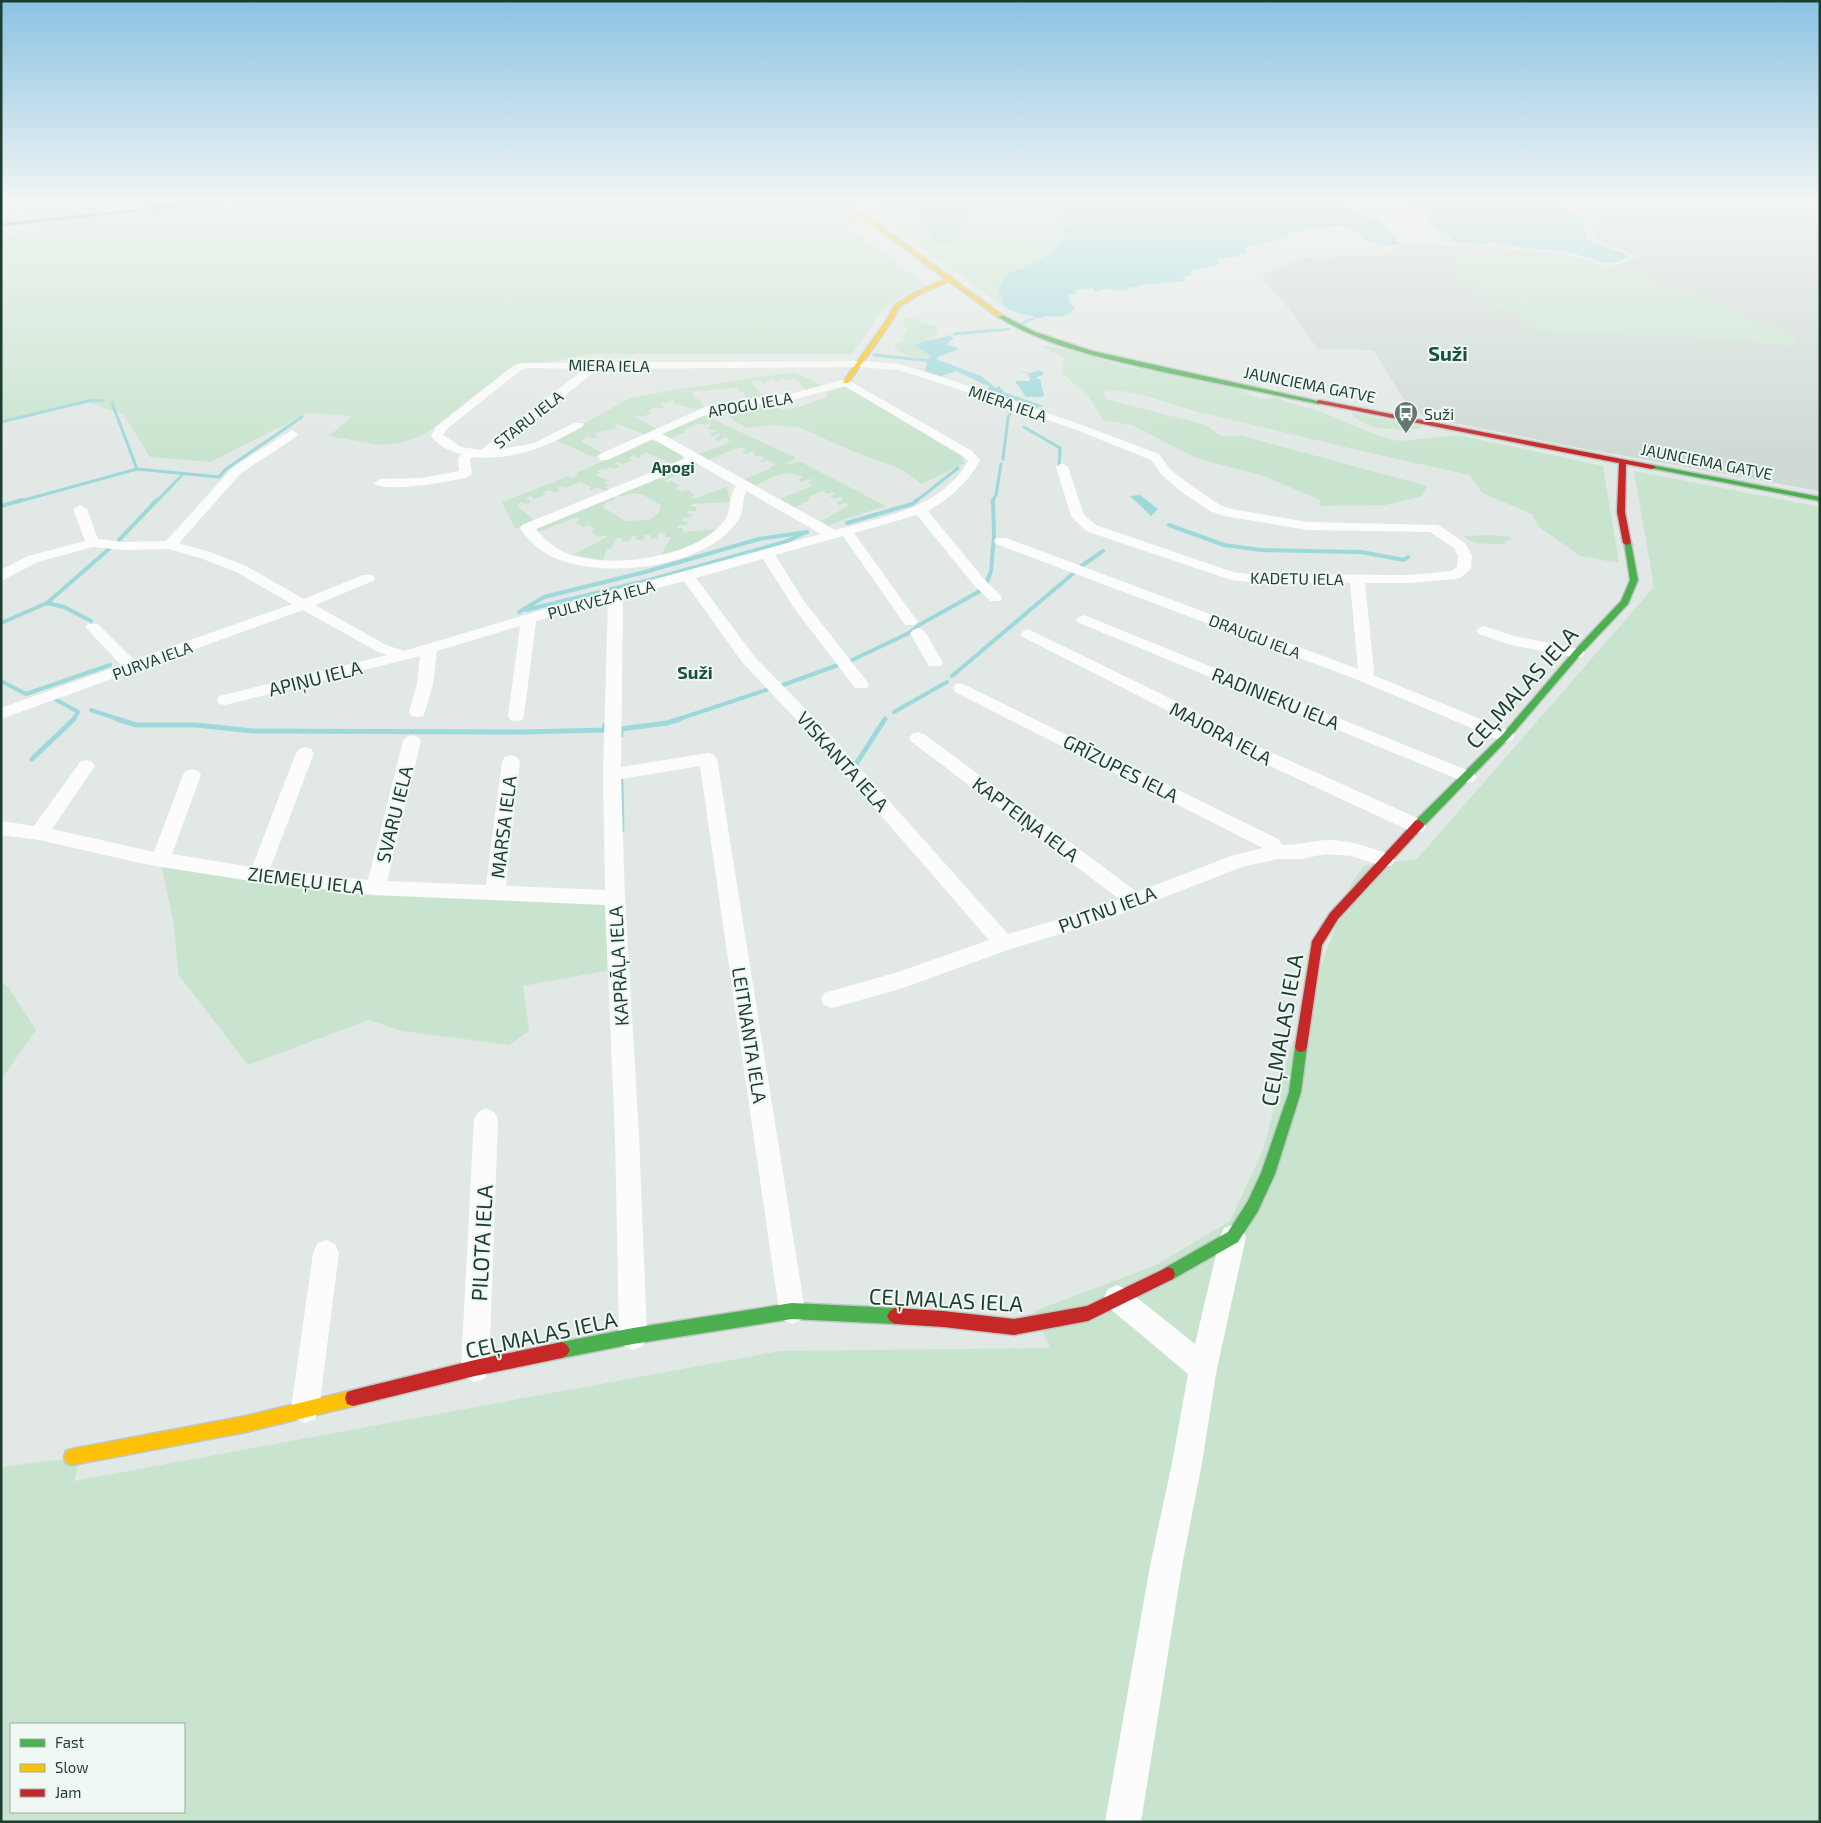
<svg xmlns="http://www.w3.org/2000/svg" width="1821" height="1823" font-family="'Exo 2',sans-serif">
<style>
.built{fill:#cfdad4}
.green{fill:#c9e4ce;fill-rule:evenodd}
.water{fill:#9dd9db}
.lines{fill:none;stroke-linecap:round;stroke-linejoin:round}
.stream-far3{stroke:#9dd9db;stroke-width:2.5}
.stream-far2{stroke:#9dd9db;stroke-width:3}
.stream-far1{stroke:#9dd9db;stroke-width:4}
.stream{stroke:#9dd9db;stroke-width:5}
.fast-casing{stroke:#bdc8c3;stroke-width:3}
.slow-casing{stroke:#bdc8c3;stroke-width:3}
.jam-casing{stroke:#bdc8c3;stroke-width:3}
.street{fill:#fbfcfb;fill-rule:evenodd}
.fast{fill:#4caf50;fill-rule:evenodd}
.slow{fill:#ffc107;fill-rule:evenodd}
.jam{fill:#c62828;fill-rule:evenodd}
.labels{text-anchor:middle;dominant-baseline:central;stroke-width:4;stroke-linejoin:round;paint-order:stroke}
.far-street-label{font-size:16px;fill:#1e3d31;stroke:#eff8f2}
.far-poi-label{font-size:16px;fill:#1e3d31;stroke:#eff8f2;text-anchor:start}
.far-neighbourhood-label{font-size:16px;font-weight:bold;fill:#18513d;stroke:#eff8f2}
.far-quarter-label{font-size:18px;font-weight:bold;fill:#18513d;stroke:#eff8f2}
.street-label{font-size:19px;fill:#1e3d31;stroke:#eff8f2}
.far-district-label{font-size:20px;font-weight:bold;fill:#18513d;stroke:#eff8f2}
.near-street-label{font-size:22px;fill:#1e3d31;stroke:#eff8f2}
</style>
<rect width="100%" height="100%" fill="#e2e8e5"/>
<!-- built -->
<path class="built" d="M1531 199H1820V491L1570 446 1424 417 1405 401 1373 350 1318 349 1286 305 1262 280 1264 274 1296 261 1307 258 1383 255 1405 244 1538 251 1577 258 1611 267 1637 258 1628 252 1597 240 1590 216 1566 206Z"/>
<!-- green -->
<path class="green" d="M258 199H823L834 203 858 220 846 225 925 285 904 295 883 309 852 354H591L508 369 428 432 405 442 380 445 329 436 352 416 308 413 210 462 150 457 123 414 89 403 1 421V235L33 232 55 222 77 218Z
M882 199H1136L1031 303 1008 310 879 216 876 205Z
M1496 255C1532 256 1570 257 1606 266 1670 283 1731 310 1792 335L1797 342 1792 346 1696 337 1535 331 1518 313H1506L1461 276 1452 265 1454 261 1472 256Z
M909 317 937 327 939 333 915 344 930 356 931 359C919 359 899 357 894 345L903 340V335L907 331 902 322Z
M1040 346C1072 347 1099 360 1129 367 1163 374 1200 378 1234 388 1252 393 1256 403 1276 397L1287 402 1322 412 1379 436 1400 441 1458 435 1603 466 1619 563 1580 556 1539 527 1532 514 1482 493 1470 475C1380 456 1292 434 1203 413 1170 405 1137 389 1103 390L1105 399 1206 425 1221 436H1242L1427 486 1422 496 1385 505 1319 506 1320 500 1264 476 1196 458 1132 425 1103 420 1089 397 1062 373 1064 358Z
M795 372 823 386 807 391 794 378 786 381 783 378 775 382 772 379 763 383 761 380 750 381 764 397 747 399 743 392H740L737 388 691 392 695 399H699L704 407 695 410 674 403 675 402 673 400 666 403 663 402 659 404 665 407 660 409 656 407 648 411 651 413 642 417 639 415 635 417 657 429 645 434 618 424 614 426 617 428C609 431 603 430 594 434L599 436 593 439 589 436 581 441 602 453 594 457 554 440 630 398 667 391Z
M845 387 959 452 965 463 922 484 901 469 855 452 798 427 771 425 747 428 736 422 726 413 768 405 783 410 799 407 827 397 828 392Z
M1352 413 1420 426 1422 428C1401 431 1368 431 1352 415Z
M704 415 796 458 786 463 790 464 801 462 886 506 828 525 822 521 849 505 845 503 841 505 836 503 843 499 840 497 834 499 829 496 835 494 833 492 828 494 822 491 809 497 808 501 795 507 780 499 812 486 808 483 813 480 809 479 802 482 798 480 803 477C780 468 774 478 755 485L744 479 770 469 771 467 779 463 774 464 768 460 762 462 760 461 765 459 761 456H755L754 454 756 452 753 451 746 454 741 452 746 450 742 447 732 450 709 460 698 454 724 445 730 441 726 437 718 441 714 439 720 435 718 434 713 436 709 434 716 431 706 428 711 426 709 424 704 425 699 423 683 430 686 432 669 439 663 435 664 433Z
M649 440 659 442 683 456 682 459 672 464 646 452 638 458 634 455 629 458 633 460 622 464 618 462 615 463 620 467 614 469 610 467 607 469 611 472 602 469 597 471 600 473 596 475 608 481 605 483 609 485 605 487 609 490 605 491 598 487 591 490 589 489 591 487 581 482 565 488 562 486 557 488 560 490 554 493 549 490 543 492 546 494 534 499 531 496 526 498 531 502 525 504 522 502 516 505 535 521 515 529 502 502 569 476 572 478 578 475 576 473Z
M693 463 698 465 664 481 667 483 672 481 680 486 675 488 682 492 687 490 695 495 691 497 694 499 727 487 730 502 692 504 691 507H697L696 511H688L687 514H692L691 517 683 518 682 521H688L687 525H678L677 528H683V532L717 529C700 542 681 552 661 555L671 537H665V533H659L657 539 650 538 651 535H645L643 540H636L637 536H632L629 541H621L622 538H616L611 549H607L603 560 573 555 607 537 604 535 599 537 591 532 595 529 589 525 583 527 575 522 580 520 577 517 538 532 535 528 549 524 612 496 616 499 605 503 603 507 625 521H629L649 520 659 513 661 505C644 496 639 489 620 497L616 494 640 484 647 483Z
M1634 471 1820 507V1822H1V1467L72 1458 83 1450 74 1481 780 1351 1050 1348 1034 1311 1154 1266 1230 1221 1263 1150 1287 1059 1352 882 1364 866 1417 859 1654 587ZM11 1724H184V1812H11Z
M1492 535 1511 537 1512 539 1504 542 1505 544C1493 544 1471 546 1464 536Z
M161 863 363 895 607 904 610 970 523 986 529 1031 509 1045 402 1031 369 1020 248 1065 178 974 174 926Z
M1 981 9 988 36 1030 1 1080Z"/>
<!-- water -->
<path class="water" d="M923 199H972L968 206 970 208 969 212 971 213 968 215 969 217 960 231 961 237H958L957 242 939 245 929 240 933 235 926 228 925 219 917 214 913 207Z
M1065 199H1320L1377 219 1400 244C1384 247 1372 245 1359 235 1355 231 1352 229 1346 227 1328 223 1306 230 1288 234L1286 237 1246 248 1245 250 1246 254H1239L1240 256C1233 258 1224 256 1218 260L1219 265 1190 271 1192 275 1181 277 1187 280 1186 281 1140 285 1136 288 1128 287 1127 290C1119 292 1113 290 1108 288L1096 292 1093 288 1075 290 1076 293 1068 295 1070 303 1075 308C1063 323 1050 312 1039 319V316C1026 316 1014 314 1004 305L1001 295 998 291C999 285 1005 278 1008 273 1027 268 1053 256 1064 238L1063 228 1071 224 1060 220 1061 217 1068 213Z
M1391 199H1522L1563 207 1583 216 1587 222 1584 227 1586 229 1583 230 1586 232 1585 235 1587 240 1623 253 1627 257 1619 262 1605 263 1566 251 1533 249 1488 241 1489 243 1485 244 1458 243 1426 220 1427 214Z
M949 335 954 339 949 341 948 345 959 348C953 353 943 353 936 359L981 376 996 388 999 386 1004 392 1044 406 1035 408C1027 399 1001 402 986 390L990 387 956 371 941 376 925 371 927 364 925 361 930 359V356L915 345C926 338 938 341 949 335Z
M1040 370 1044 374 1036 378 1040 379 1044 395 1042 397H1026L1015 381H1029L1031 378 1028 377 1029 374 1018 371 1031 373Z
M1140 495 1158 509 1151 516 1130 496Z"/>
<g class="lines">
<!-- stream-far3 -->
<path class="stream-far3" d="M1021 324 1043 314
M980 332 1009 329"/>
<!-- stream-far2 -->
<path class="stream-far2" d="M954 334 994 330
M874 355 932 361
M112 403 137 469
M1 422 92 400 103 401
M1024 427 1060 448 1059 470
M1003 459 1008 418 1012 409
M17 502 137 469 219 477 226 469 302 417
M156 502 184 473
M915 502 958 468
M992 502 996 495 1001 464"/>
<!-- stream-far1 -->
<path class="stream-far1" d="M1 506 22 500
M847 523 912 504 917 500
M1169 525 1224 545 1261 550 1361 552 1404 560 1408 557
M119 540 157 500
M1080 567 1103 551
M987 582 991 571 994 537 993 500
M47 603 64 607 91 621
M526 610 653 579 785 542 802 534
M519 612 544 597 645 572 759 539 807 532
M1 623 47 603 109 549
M852 660 909 633 919 625 980 591
M952 676 1075 572
M1 681 26 694 110 665
M783 685 838 665
M53 698 78 712 73 720
M91 710 121 720
M894 712 947 682
M676 720 769 689"/>
<!-- stream -->
<path class="stream" d="M117 719 136 725H196L253 731 523 732 604 730 605 725
M621 735V729L667 723 680 719
M32 759 74 719
M856 764 885 719
M621 781 622 830"/>
<!-- fast casing -->
<g class="fast-casing">
<path id="fast" d="M233 199H245L1 226V224Z
M1000 314 1035 332 1092 351 1322 402 1319 404C1266 393 1212 382 1159 371 1104 358 1047 347 998 317Z
M1652 465 1820 497V501L1650 468V466Z
M1624 541 1631 543 1638 580 1628 604 1580 655 1509 738 1423 827H1415L1414 824 1415 821 1503 734 1574 651 1621 601 1630 580Z
M1301 1042 1305 1043 1307 1047 1301 1092 1275 1174 1258 1211 1238 1242 1173 1279 1168 1281 1163 1279 1161 1274 1163 1269 1228 1232 1248 1201 1261 1173 1289 1092 1295 1047 1297 1043Z
M792 1303 895 1308 900 1311 903 1316 900 1321 895 1324 792 1319 633 1344 562 1358 557 1355 554 1350 557 1345 562 1342 633 1328Z"/>
</g>
<!-- slow casing -->
<g class="slow-casing">
<path id="slow" d="M831 199H836L870 218 1003 316 998 317 949 281 918 295 899 307 892 321 848 383H844L843 382 886 321 895 305 914 293 946 279 866 220Z
M353 1390 359 1392 361 1398 359 1404 353 1406 246 1432 72 1465 66 1463 64 1457 66 1451 72 1449 246 1416Z"/>
</g>
<!-- jam casing -->
<g class="jam-casing">
<path id="jam" d="M1319 400 1652 465 1656 467 1652 469 1626 464 1625 512 1631 543 1627 545 1623 543 1617 512 1619 463 1317 403V401Z
M1419 820 1424 824 1423 827 1338 919 1322 945 1307 1047 1305 1051 1301 1052 1297 1051 1295 1047 1312 941 1330 913 1415 821Z
M1168 1267 1173 1269 1175 1274 1173 1279 1088 1321 1014 1335 943 1327 895 1324 890 1321 887 1316 890 1311 895 1308 943 1311 1014 1319 1087 1306Z
M562 1342 567 1345 570 1350 567 1355 562 1358 475 1376 353 1406 347 1404 345 1398 347 1392 353 1390 475 1360Z"/>
</g>
<!-- street -->
<path class="street" d="M26 199H35L1 219V213Z
M159 199H173L121 211 117 209Z
M859 361 899 364 951 380 1082 425 1159 454 1170 469 1193 487 1220 505 1232 509 1307 522 1438 525 1465 543 1472 556 1471 569 1460 578 1455 579 1409 583H1365L1374 671 1373 675 1512 732 1515 736 1512 740 1506 742 1500 740 1358 680 996 544 994 541 996 538H1006L1358 669 1350 583 1248 582 1231 580 1086 531 1071 516 1056 467 1062 463 1068 467 1084 515 1096 525 1233 572 1248 574 1409 575 1451 571 1457 567 1458 556 1454 548 1430 532 1307 530 1224 516 1210 511 1183 493 1162 475 1151 460 1074 429 943 384 898 370 859 367 598 369 497 450 534 443 574 423H582L584 425 582 427C547 447 513 461 472 457L470 459 472 474 466 478C450 481 383 494 374 483L380 479 421 478 459 471 458 459 461 454C449 451 439 446 431 436L436 427 513 366 521 363ZM526 368 584 369 481 450 461 447 443 435 447 429 521 370Z
M846 379 972 451 980 460C968 483 950 498 928 511L983 578 1000 595 1002 598 1000 601H990L973 584 917 515 854 533 918 622 915 625H905L843 536 775 555 804 601 869 684 867 688H855L794 608 763 559 696 578 754 656 824 728 1008 934 1094 909 1119 899 912 742 909 738 912 734 918 732 924 734 1137 892 1231 856 1263 848 955 692 953 688 955 684 961 683 1278 839 1283 845C1298 845 1312 841 1326 840 1349 839 1371 848 1392 855L1395 860 1392 865 1385 867 1351 856 1326 854 1301 859H1278L1242 867 1106 920 1008 950 900 989 832 1008 824 1005 821 999 824 993 898 972 989 940 812 736 742 662 684 581 621 598 623 602 621 767 708 753 714 755 717 759 805 1311 801 1320 792 1324 783 1320 779 1311 700 766 621 779 625 898 639 1135 647 1336 643 1346 633 1350 623 1346 619 1336 615 1135 605 905 376 895 258 882 149 865 39 840 1 835V821L34 826 80 762 86 760 92 762 95 766 52 829 154 852 183 775 186 771 192 769 198 771 201 775 172 854 252 867 296 753 299 749 305 747 311 749 314 753 270 869 368 880 403 741 406 737 412 735 418 737 421 741 387 881 486 885 502 761 505 757 511 755 517 757 520 761 506 886 605 890 603 774 608 601 536 621 524 716 522 720 516 721 510 720 508 716 520 626 437 651 433 684 425 712 423 716 417 717 411 716 409 712 417 684 420 656 225 705 219 704 217 700 219 696 387 655 376 651 303 610 1 719V708L121 665 88 630 85 627 88 624H98L134 660 292 604 236 572 203 559 169 549 123 550 93 547 38 562 1 581V570L28 556 85 541 73 509 80 505 87 509 98 539 123 542 166 541 233 467 292 430 298 434 296 437 241 473 179 543 213 553 246 566 304 599 363 575H373L375 578 373 581 315 605 386 645 404 651 552 607 821 534 746 491C740 509 747 512 731 529 694 571 582 583 538 548 531 543 525 535 520 528L522 525 686 458 653 439 608 460H600L598 457 600 454 710 405 794 393ZM845 386 964 457 968 461C941 509 882 517 835 530L662 434 717 410 795 399ZM696 463 736 486C726 501 735 511 719 527 687 558 611 569 569 554 555 549 545 540 536 529Z
M1084 615 1474 773 1477 777 1474 781 1468 783 1462 781 1079 623 1076 620 1079 617Z
M1484 626 1514 636 1583 650 1585 653 1583 656 1577 658 1511 645 1479 634 1476 631 1479 628Z
M918 628 923 630 926 633 943 663 941 666H929L927 663 910 633 913 630Z
M1028 629 1190 708 1226 732 1424 821 1426 826 1424 831 1417 833 1410 831 1214 740 1178 716 1023 637 1020 634 1023 631Z
M486 1108 494 1112 498 1119 489 1368 485 1378 475 1382 465 1378 461 1368 474 1119 478 1112Z
M1233 1225 1242 1228 1246 1237 1217 1368 1202 1463 1182 1566 1141 1822H1105L1150 1566 1172 1463 1188 1374 1108 1307 1104 1298 1108 1289 1117 1285 1126 1289 1195 1344 1220 1237 1224 1228Z
M326 1240 335 1244 339 1253 319 1409 315 1419 305 1423 295 1419 291 1409 313 1253 317 1244Z"/>
<!-- fast -->
<use href="#fast" class="fast"/>
<!-- slow -->
<use href="#slow" class="slow"/>
<!-- jam -->
<use href="#jam" class="jam"/>
</g>
<!-- sky -->
<linearGradient id="sky" x2="0" y2="1"><stop stop-color="#8ac3e3"/><stop offset="0.44" stop-color="#f2f5f3"/><stop offset="1" stop-color="#f2f5f3" stop-opacity="0"/></linearGradient>
<rect width="1821" height="454" fill="url(#sky)"/>
<!-- icons -->
<defs>
<g id="bus-pin" transform="scale(1.25)"><path d="M0 17L-7.5 6A9.5 9.5 0 1 1 7.5 6Z" fill="#637970" stroke="#eff8f2"/><path d="M-5-6H5V4H4V6H2V4H-2V6H-4V4H-5ZM-3.5-4V0h7V-4ZM-3.5 1.2v1.5H-2V1.2ZM2 1.2v1.5H3.5V1.2Z" fill="#fff"/></g>
</defs>
<g fill-rule="evenodd">
<use href="#bus-pin" x="1406" y="413"/>
</g>
<g class="labels">
<!-- far-street labels -->
<g class="far-street-label">
<text transform="translate(609 365) rotate(1)">MIERA IELA</text>
<text transform="translate(1310 384) rotate(11)">JAUNCIEMA GATVE</text>
<text transform="translate(1008 403) rotate(19)">MIERA IELA</text>
<text transform="translate(750 404) rotate(-10)">APOGU IELA</text>
<text transform="translate(528 419) rotate(-38)">STARU IELA</text>
<text transform="translate(1707 461) rotate(11)">JAUNCIEMA GATVE</text>
<text transform="translate(1297 578) rotate(1)">KADETU IELA</text>
<text transform="translate(601 599) rotate(-15)">PULKVEŽA IELA</text>
<text transform="translate(1255 636) rotate(21)">DRAUGU IELA</text>
<text transform="translate(152 660) rotate(-20)">PURVA IELA</text>
</g>
<!-- far-poi labels -->
<g class="far-poi-label">
<text x="1424" y="413">Suži</text>
</g>
<!-- far-neighbourhood labels -->
<g class="far-neighbourhood-label">
<text x="673" y="466">Apogi</text>
</g>
<!-- far-quarter labels -->
<g class="far-quarter-label">
<text x="695" y="672">Suži</text>
</g>
<!-- street labels -->
<g class="street-label">
<text transform="translate(315 678) rotate(-14)">APIŅU IELA</text>
<text transform="translate(1276 698) rotate(22)">RADINIEKU IELA</text>
<text transform="translate(1221 733) rotate(28)">MAJORA IELA</text>
<text transform="translate(843 761) rotate(48)">VISKANTA IELA</text>
<text transform="translate(1121 768) rotate(27)">GRĪZUPES IELA</text>
<text transform="translate(394 814) rotate(-76)">SVARU IELA</text>
<text transform="translate(1026 819) rotate(37)">KAPTEIŅA IELA</text>
<text transform="translate(503 827) rotate(-83)">MARSA IELA</text>
<text transform="translate(306 880) rotate(7)">ZIEMEĻU IELA</text>
<text transform="translate(1107 909) rotate(-20)">PUTNU IELA</text>
<text transform="translate(618 966) rotate(-93)">KAPRĀĻA IELA</text>
<text transform="translate(750 1035) rotate(81)">LEITNANTA IELA</text>
</g>
<!-- far-district labels -->
<g class="far-district-label">
<text x="1448" y="353">Suži</text>
</g>
<!-- near-street labels -->
<g class="near-street-label">
<text transform="translate(1521 687) rotate(-48)">CEĻMALAS IELA</text>
<text transform="translate(1281 1030) rotate(-80)">CEĻMALAS IELA</text>
<text transform="translate(481 1243) rotate(-87)">PILOTA IELA</text>
<text transform="translate(946 1299) rotate(3)">CEĻMALAS IELA</text>
<text transform="translate(541 1334) rotate(-12)">CEĻMALAS IELA</text>
</g>
</g>
<!-- border -->
<rect width="1821" height="1823" fill="none" stroke="#1e3d31" stroke-width="5"/>
<!-- legend -->
<rect x="10" y="1723" width="175" height="90" fill="#eff8f2" stroke="#9bada5"/>
<rect x="20" y="1739" width="25" height="8" fill="#4caf50" stroke="#9bada5"/>
<text x="55" y="1748" font-size="15" fill="#1e3d31">Fast</text>
<rect x="20" y="1764" width="25" height="8" fill="#ffc107" stroke="#9bada5"/>
<text x="55" y="1773" font-size="15" fill="#1e3d31">Slow</text>
<rect x="20" y="1789" width="25" height="8" fill="#c62828" stroke="#9bada5"/>
<text x="55" y="1798" font-size="15" fill="#1e3d31">Jam</text>
</svg>
